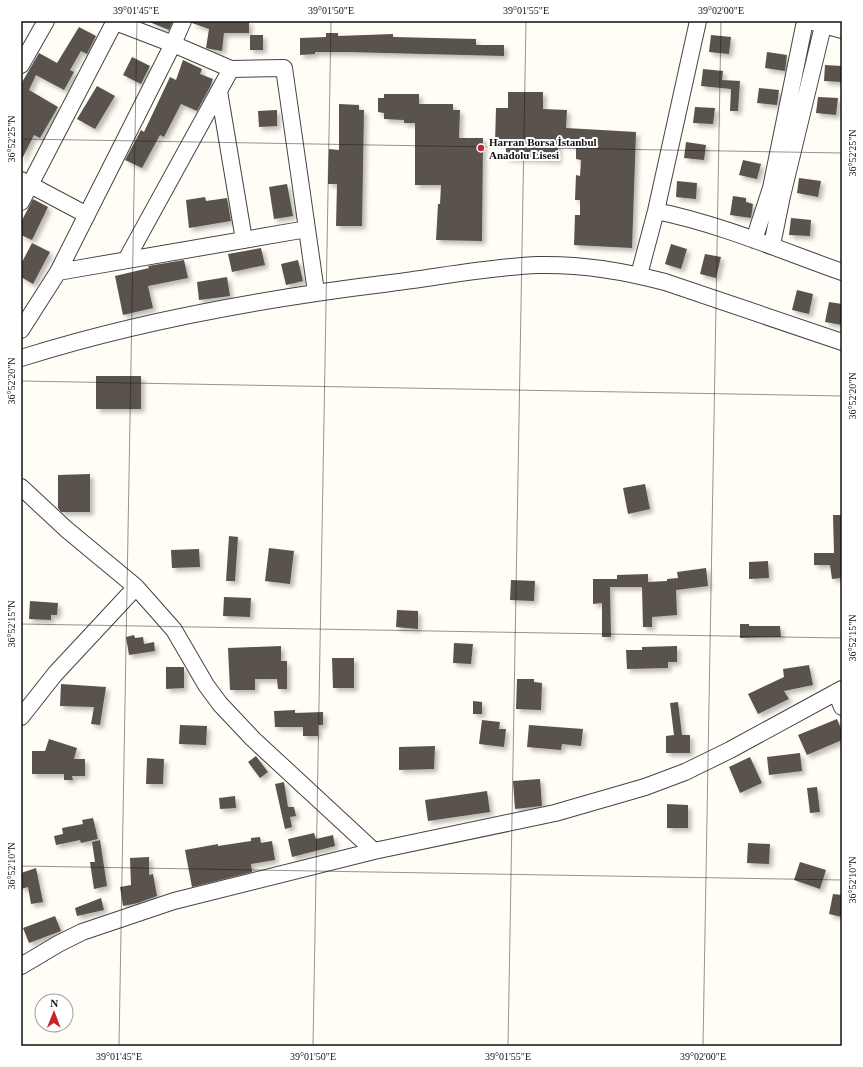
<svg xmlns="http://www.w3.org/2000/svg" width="863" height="1067" font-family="Georgia,serif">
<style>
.building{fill:#5a524d;filter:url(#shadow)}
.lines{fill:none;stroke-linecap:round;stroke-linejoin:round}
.minor-casing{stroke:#444;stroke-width:18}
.minor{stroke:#fff;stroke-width:16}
.ticks{fill:none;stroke:#111;stroke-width:1;stroke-opacity:0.45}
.poi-dot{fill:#c4262e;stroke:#fff;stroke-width:1.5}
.labels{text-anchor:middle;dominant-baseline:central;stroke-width:4;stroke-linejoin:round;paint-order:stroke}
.poi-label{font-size:11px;font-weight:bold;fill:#111;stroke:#fff;text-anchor:start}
.neatline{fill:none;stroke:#111;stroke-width:1.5}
.ticks-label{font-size:10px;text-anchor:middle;fill:#111}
</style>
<defs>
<filter id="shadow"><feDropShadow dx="3.5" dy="3.5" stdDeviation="2" flood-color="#0004"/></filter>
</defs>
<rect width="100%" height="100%" fill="#fffdf5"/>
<!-- building -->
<path class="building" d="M147 21H173L169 30Z
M192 21H249V33H224L222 51 210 49 206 48 209 29 192 23Z
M79 27 96 36 87 54 81 51 70 70 74 72 64 90 36 75 29 90 58 107 40 138 34 135 21 161V84L39 53 57 63Z
M326 33H338V36L393 34V37L476 39V45H504V56L346 52H315V54L300 55V38L326 37Z
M250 35H263V50H250Z
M711 35 731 37 729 54 709 52Z
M767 52 787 55 785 71 765 68Z
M132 57 150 66 141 84 123 75Z
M183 60 202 69 200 74 213 79 210 87 197 111 181 104 164 137 160 135 142 168 125 160 141 130 144 132 170 77 176 80Z
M825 65 842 66V82L824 81Z
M703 69 723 71 722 80 740 81 738 111H730L731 89 701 86Z
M97 86 115 96 95 129 77 119Z
M759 88 779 90 777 105 757 103Z
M508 92H543V109L567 110 566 128 636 132 632 248 574 245 575 215H580V200H575L576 175 580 176 581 160 576 159V145L558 144V160L506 158V144H495L496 108H508Z
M384 94H419V104H453V110H460L459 138H483L482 241 436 240 438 204H440L441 185H415V123H404V120L384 119V113L378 112V98H384Z
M818 97 838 98 836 115 816 113Z
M339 104 359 105V110H364L362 226H336L337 184H328L329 149 339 150Z
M695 107 715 108 713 124 693 123Z
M277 110V126L259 127 258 111Z
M686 142 706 145 704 160 684 158Z
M743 160 761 164 757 179 739 175Z
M799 178 821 181 818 197 797 193Z
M677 181 697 183 696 199 676 197Z
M287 184 293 216 274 219 269 187Z
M733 196 746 198V202L753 204 751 218 730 215Z
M205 197 206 201 227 198 231 221 189 228 186 200Z
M33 199 48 207 32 240 21 235V222Z
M791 218 811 220 810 236 789 235Z
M32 243 50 252 33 284 21 277V264Z
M671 244 687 249 681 269 665 264Z
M261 248 265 265 232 272 228 254Z
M705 254 721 257 716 278 700 274Z
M184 260 188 278 148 286 153 308 123 315 115 276 149 268 148 266Z
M298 260 303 281 286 285 281 264Z
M227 277 230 296 199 300 197 282Z
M797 290 813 294 809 314 792 310Z
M829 302 842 304V325L825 322Z
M96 376H141V409H96Z
M90 474V512H61L58 508V475Z
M645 484 650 509 628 514 623 488Z
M833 515H841L842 578 832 579 830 565H814V553H834Z
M229 536 238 537 235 581H226Z
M269 548 294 551 290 584 265 581Z
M199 549 200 567 172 568 171 550Z
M768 561 769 578 749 579V562Z
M706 568 708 586 676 590 677 615 652 617V627H643L642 587H610L611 637H602V603L593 604V579H617V575L648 574V582L667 581V579L678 578 677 572Z
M511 580 535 581 534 601 510 600Z
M224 597 251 598 250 617 223 616Z
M30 601 58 603 57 615H51V620L29 619Z
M397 610 418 611V629L396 627Z
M740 624H749V626H780L781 637 740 638Z
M134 635 135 638 143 637 144 644 154 642 155 651 129 655 126 637Z
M454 643 473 644 471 664 453 663Z
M281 646V661H287V689H278L277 679H255V690H230L228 648Z
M677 646V662H668V668L627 669 626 650H642V647Z
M332 658H354V688H333Z
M809 665 813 685 784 691 789 699 758 714 748 694 784 677 783 669Z
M166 667H184V688L166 689Z
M517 679H534V682L542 683 541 710 516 709Z
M61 684 106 687 100 725 91 724 94 707 60 706Z
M473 701 482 702V714H473Z
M678 702 682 735H690V753H666V736L674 735 670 703Z
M295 710V713L323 712V725H318V736H303V727H275L274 711Z
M837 719 842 731V740L807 755 798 735Z
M482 720 500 722 499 729H506L504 747 479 744Z
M180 725 207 726 206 745 179 744Z
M529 725 583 729 581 746 562 744 561 750 527 747Z
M49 739 77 748 74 759H85V776H72L73 780H64V774H32V751H45Z
M435 746 434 769 399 770V747Z
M800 753 802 771 769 775 767 757Z
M256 756 268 772 260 778 248 762Z
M750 757 762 783 740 793 729 767Z
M147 758 164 759 163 784H146Z
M540 779 542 806 515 809 513 781Z
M284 782 288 807H294L296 816 290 817 292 827 285 829 275 784Z
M817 787 820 812 810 813 807 788Z
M487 791 490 812 428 821 425 800Z
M235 796 236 808 220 809 219 798Z
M667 804 688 805V828H667Z
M93 818 98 839 81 843 80 840 56 845 54 836 63 834 62 828 83 824 82 820Z
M314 833 316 839 333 835 335 846 292 857 288 839Z
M260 837 261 843 272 841 275 860 251 864 252 872 192 887 185 850 218 844V846L251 841V838Z
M100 840 107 886 94 889 90 862H95L92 842Z
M748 843 770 844 769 864 747 863Z
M149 857V875L153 874 157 896 138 903 123 906 120 887 131 885 130 858Z
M800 862 826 870 820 889 794 880Z
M36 868 43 902 31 904 28 887 21 889V873Z
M833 894 842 895V917L829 914Z
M101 898 104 910 77 916 75 908Z
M55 916 61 931 29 943 23 928Z"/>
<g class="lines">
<!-- minor casing -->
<g class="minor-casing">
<path id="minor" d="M183 21 173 44 231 69 284 68 316 292
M813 22 842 30
M21 65 46 21
M219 91 244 240
M21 180 87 215
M21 202 115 21
M656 211C720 224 780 250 842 272
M754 240 771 188 805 21
M772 245 782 196 823 26
M126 260 231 69
M58 272 307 229
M639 275 656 211 698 21
M21 330 58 272 173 44 113 21
M21 358C141 320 266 298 391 283 439 277 489 267 538 265 580 264 624 271 665 282L842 342
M21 487 66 529 136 587 174 630 206 685 220 704 253 739 374 851
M836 692 842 707
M21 717 55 674 136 587
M21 966 58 944 82 932 174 901 374 851 555 813 645 787 685 772 730 750 842 689"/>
</g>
<!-- minor -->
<use href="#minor" class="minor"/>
</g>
<!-- ticks -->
<path class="ticks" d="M21 139 842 153M21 381 842 396M21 624 842 638M21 866 842 880M119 1046 137 21M313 1046 331 21M508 1046 526 21M703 1046 721 21"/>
<!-- markers -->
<circle class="poi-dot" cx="481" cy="148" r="4"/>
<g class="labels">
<!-- poi labels -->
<g class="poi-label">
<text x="489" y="142">Harran Borsa İstanbul<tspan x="489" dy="13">Anadolu Lisesi</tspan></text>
</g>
</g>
<!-- border -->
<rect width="863" height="1067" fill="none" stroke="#ffffff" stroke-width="44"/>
<!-- north arrow -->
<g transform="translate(54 1013) rotate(1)"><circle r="19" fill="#ffffff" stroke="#a0a0a0"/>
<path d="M0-3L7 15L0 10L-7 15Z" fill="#c4262e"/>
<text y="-6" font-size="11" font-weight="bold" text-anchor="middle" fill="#111111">N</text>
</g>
<rect x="22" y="22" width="819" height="1023" class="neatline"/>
<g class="ticks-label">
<text x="136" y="14">39°01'45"E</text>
<text x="331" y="14">39°01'50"E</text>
<text x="526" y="14">39°01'55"E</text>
<text x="721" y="14">39°02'00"E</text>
<text transform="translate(11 139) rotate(-90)" y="4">36°52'25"N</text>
<text transform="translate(852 153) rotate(-90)" y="4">36°52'25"N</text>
<text transform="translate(11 381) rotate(-90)" y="4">36°52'20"N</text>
<text transform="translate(852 396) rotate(-90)" y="4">36°52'20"N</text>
<text transform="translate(11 624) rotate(-90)" y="4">36°52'15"N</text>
<text transform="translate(852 638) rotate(-90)" y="4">36°52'15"N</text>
<text transform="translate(11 866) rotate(-90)" y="4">36°52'10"N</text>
<text transform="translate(852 880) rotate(-90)" y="4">36°52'10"N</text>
<text x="119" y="1060">39°01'45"E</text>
<text x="313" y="1060">39°01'50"E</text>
<text x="508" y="1060">39°01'55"E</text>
<text x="703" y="1060">39°02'00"E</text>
</g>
</svg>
